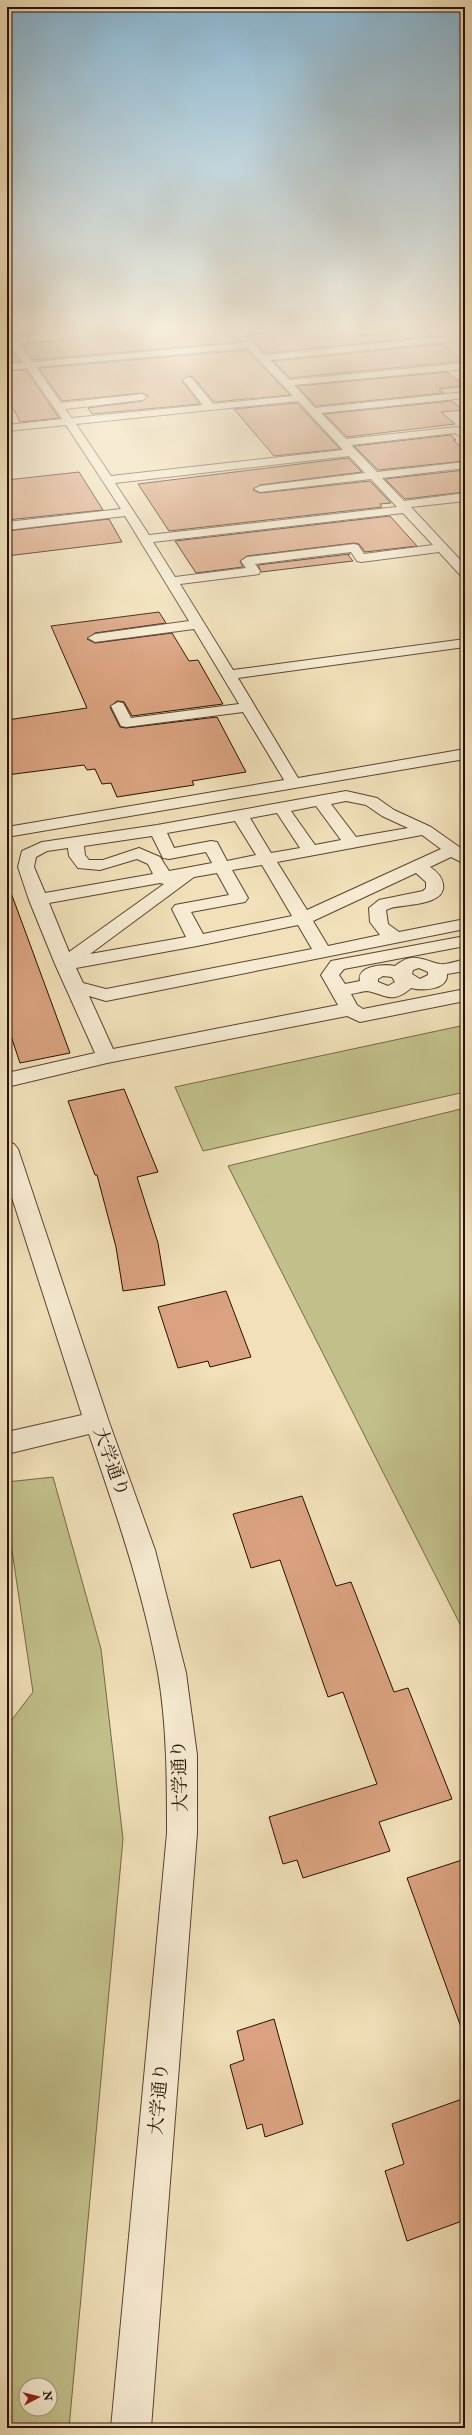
<svg xmlns="http://www.w3.org/2000/svg" width="472" height="2435" font-family="'IM FELL Double Pica','Noto Serif JP',serif">
<style>
.green{fill:#c2c08a;stroke:#756846;fill-rule:evenodd}
.building{fill:#daa280;stroke:#281002}
.lines{fill:none;stroke-linecap:round;stroke-linejoin:round}
.minor-casing{stroke:#5a4430;stroke-width:2}
.minor{fill:#f6ebd2;fill-rule:evenodd}
.labels{text-anchor:middle;dominant-baseline:central;stroke-width:3.5;stroke-linejoin:round;paint-order:stroke}
.near-street-label{font-size:18px;fill:#281002;stroke:#f6ebd2}
</style>
<rect width="100%" height="100%" fill="#f1e0b9"/>
<filter id="stains"><feTurbulence type="fractalNoise" baseFrequency=".005" numOctaves="4"/><feColorMatrix values="0 0 0 0 .2 0 0 0 0 .09 0 0 0 0 .02 0 0 0 .5 -.17"/></filter>
<radialGradient id="worn" r=".72"><stop offset=".6" stop-color="#630" stop-opacity="0"/><stop offset="1" stop-color="#630" stop-opacity=".3"/></radialGradient>
<!-- green -->
<path class="green" d="M465 1025V1092L203 1151 175 1087Z
M465 1108V1634L228 1166Z
M53 1477 101 1649 123 1839 69 2428H7V1726L33 1692 7 1517V1482ZM26 2385H50V2409H26Z"/>
<!-- building -->
<path class="building" d="M12 331H63L16 335Z
M149 331H224L230 336 234 335 240 342 33 360 22 344Z
M276 331H345L350 336 428 331 433 336 266 353 247 334Z
M443 344 464 361 290 378 273 361Z
M7 346H9L20 362H7Z
M247 350 290 395 214 402 193 377 188 376 182 381 200 404 92 414 88 408 142 401 148 396 142 393 62 401 39 368Z
M26 370 59 418 20 422 7 396V371Z
M447 372 465 386 439 389 444 393 316 406 297 386Z
M452 401 463 410 441 412 455 424 347 437 324 414Z
M297 403 340 449 274 456 234 409Z
M451 435 456 440H453L465 451V461L378 470 354 446Z
M348 458 362 472 260 485 253 490 260 493 370 481 391 503 380 504 382 507 169 531 138 484Z
M465 470V492L405 499 385 479Z
M79 472 103 510 7 520V480Z
M390 516 417 546 365 552 359 544 354 543 247 556 240 561 243 567 196 573 175 541Z
M109 519 122 542 7 556V531Z
M350 554 348 555 353 561 261 572 258 565Z
M159 612 166 623 95 633 87 639 95 643 172 633 189 661 198 660 223 704 132 716 124 702 117 701 110 707 120 727 126 728 217 717 246 772 192 781 194 785 117 797 111 783 102 784 95 769 87 770 84 765 7 775V720L87 708 51 626Z
M7 890H10L70 1053 20 1063 7 1024Z
M124 1089 158 1172 137 1177 158 1243 165 1285 123 1291 116 1247 97 1175H95L68 1101Z
M226 1291 251 1357 210 1367 208 1361 178 1368 158 1307Z
M302 1496 336 1586 351 1582 394 1692 408 1688 452 1799 379 1822 390 1851 303 1878 297 1860 283 1864 269 1817 377 1784 343 1692 328 1697 280 1560 251 1568 233 1514Z
M465 1859V2029L462 2030 407 1878Z
M274 2019 303 2124 265 2137 262 2124 247 2129 230 2065 244 2060 237 2031Z
M465 2098V2220L407 2241 385 2171 404 2164 392 2124Z"/>
<g class="lines">
<!-- minor casing -->
<g class="minor-casing">
<path id="minor" d="M7 331H10L15 337 82 331H119L114 334 19 343 32 362 243 343 232 331H242L265 355 465 334V340L270 360 289 380 465 363V369L294 385 315 408 465 392V398L321 413 346 439 457 427 465 431V440L455 433 351 445 377 472 465 462V468L382 478 404 501 465 493V501L411 507 465 565V576L460 575 439 552 361 562 357 561 351 552 255 564 260 571 259 574 180 584 233 670 465 639V647L238 678 298 778 465 749V759L7 837V827L284 780 243 712 126 727 121 726 111 706 118 702 123 703 131 718 239 704 194 629 95 642 88 638 95 634 189 621 125 516 7 530V522L121 509 66 425 7 431V425L62 419 27 368 7 370V364L23 363 10 344H7ZM248 348 293 396 213 404 192 378 188 377 183 380 203 405 72 418 65 409 142 400 147 397 142 394 61 403 36 367ZM298 401 343 450 111 476 76 424ZM349 456 365 473 260 486 254 489 260 492 371 479 397 507 149 535 115 483ZM403 513 433 545 364 554 358 545 354 544 247 557 241 561 246 568 175 577 153 542Z
M346 791 377 798 394 810 431 827 465 851V864L451 857 430 867C436 871 442 876 443 884 447 906 404 904 391 908L386 910 388 924 399 932 465 919V929L106 1001 89 996 113 1049 338 1005 321 975 331 961 465 936V946L344 969 339 975 345 984 360 981C356 965 386 964 395 966 413 951 422 960 440 964 446 965 458 961 465 959V971L447 974C448 990 422 991 411 988 392 1005 385 994 367 991 362 991 355 994 351 994L357 1005 363 1009 465 989V1001L360 1022 347 1016 107 1063 7 1087V1073L95 1053 55 964 29 900 18 867 22 851 42 842 157 825ZM346 801 366 805 382 816 408 828 356 837 331 804ZM316 806 341 840 315 845 291 811ZM277 813 300 848 271 853 250 818ZM235 821 256 855 227 861 217 842 211 841 174 848 167 833ZM422 835 441 849 307 910 277 862ZM152 836 163 858 169 859 206 852 212 863 169 871 160 857 139 848 103 860H89L85 855 84 846ZM68 848 69 856 78 868 100 870 137 859 148 864 153 874 45 893 34 867 36 857 47 851ZM262 865 292 916 203 934 191 912 245 902 248 898 232 870ZM217 873 229 895 175 905 172 909 186 937 90 954 194 877ZM416 873 426 882V888L423 891 379 900 369 908 370 922 380 935 328 946 313 921ZM160 883 164 884 69 952 49 903ZM298 925 312 949 106 989 83 983 76 968 197 946ZM419 968 428 972V975L420 979 412 974 413 970ZM383 976 392 977 395 982 388 986 378 982V979Z
M7 1142 14 1144 18 1149 109 1422 155 1550 186 1673 197 1755V1833L151 2428H111L167 1833C167 1779 167 1726 158 1673 143 1591 116 1513 89 1434L7 1454V1432L82 1415 7 1182Z"/>
</g>
<!-- minor -->
<use href="#minor" class="minor"/>
</g>
<!-- sky -->
<linearGradient id="sky" x2="0" y2="1"><stop stop-color="#89b7d4"/><stop offset="0.49" stop-color="#f9f1e0"/><stop offset="1" stop-color="#f9f1e0" stop-opacity="0"/></linearGradient>
<rect width="472" height="672" fill="url(#sky)"/>
<g class="labels">
<!-- near-street labels -->
<g class="near-street-label">
<text transform="translate(111 1462) rotate(70)">大学通り</text>
<text transform="translate(180 1776) rotate(-92)">大学通り</text>
<text transform="translate(159 2099) rotate(-85)">大学通り</text>
</g>
</g>
<!-- margin -->
<rect width="472" height="2435" fill="none" stroke="#f1e0b9" stroke-width="24"/>
<rect x="8" y="8" width="456" height="2419" fill="none" stroke="#281002" stroke-width="2"/>
<rect x="12" y="12" width="448" height="2411" fill="none" stroke="#281002"/>
<!-- north arrow -->
<g transform="translate(38 2397) rotate(83)"><circle r="19" fill="#f6ebd2" stroke="#a4937f"/>
<path d="M0-3L7 15L0 10L-7 15Z" fill="#8f2418"/>
<text y="-6" font-size="11" font-weight="bold" text-anchor="middle" fill="#281002">N</text>
</g>
<rect width="100%" height="100%" filter="url(#stains)"/>
<rect width="100%" height="100%" fill="url(#worn)"/>
</svg>
